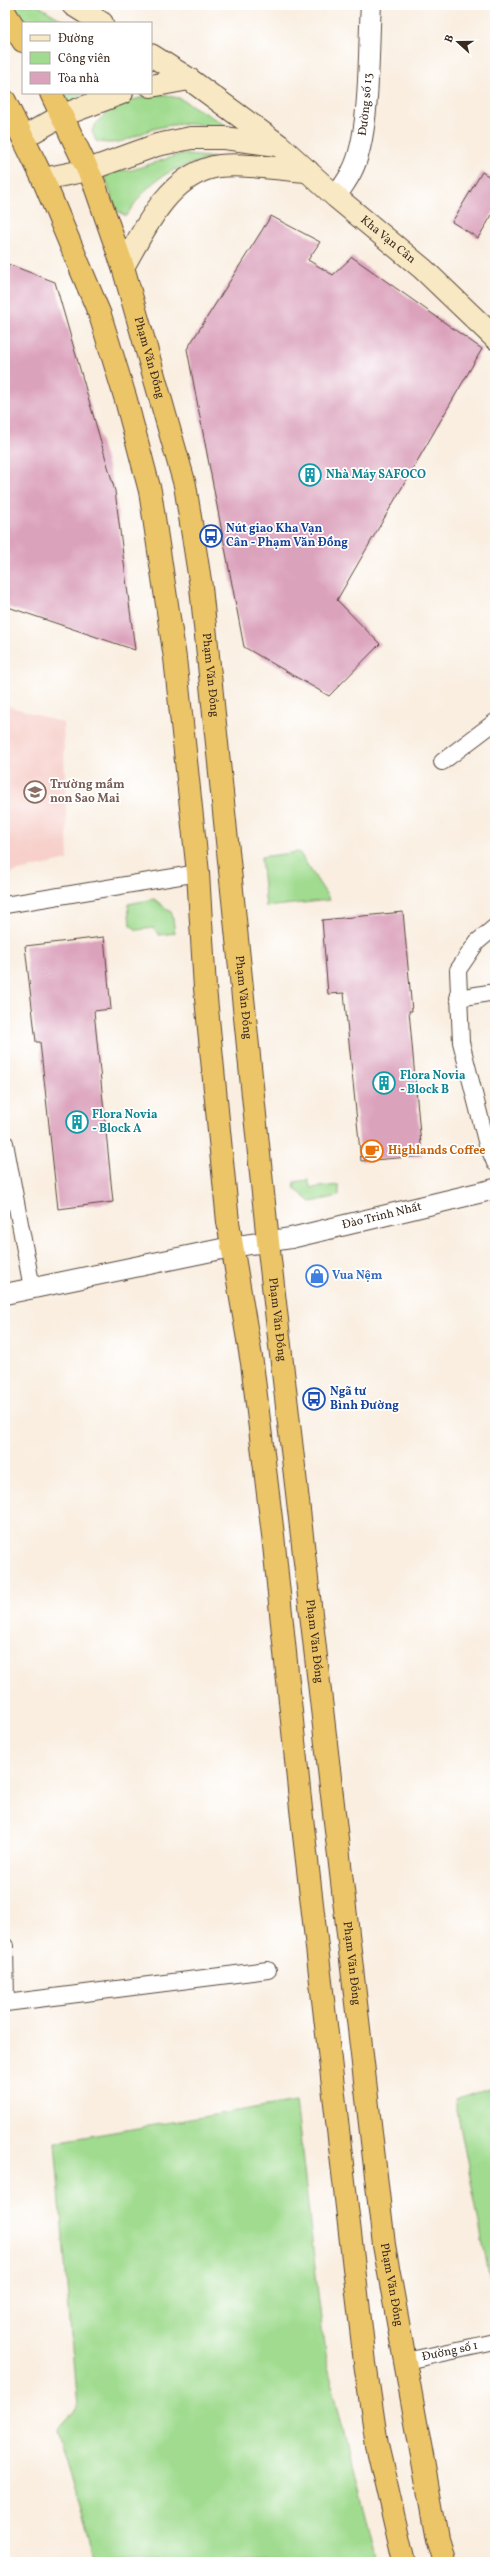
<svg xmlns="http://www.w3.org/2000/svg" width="500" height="2567" font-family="Vollkorn,serif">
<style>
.built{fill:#f7d0cb}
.green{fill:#a0db8f;stroke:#6e8256}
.building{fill:#dba2bc}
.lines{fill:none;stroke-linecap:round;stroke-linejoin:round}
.minor-casing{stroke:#58473b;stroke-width:18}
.tertiary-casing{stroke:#58473b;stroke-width:22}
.secondary-casing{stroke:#58473b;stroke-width:24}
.trunk-casing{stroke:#58473b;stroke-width:24}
.minor{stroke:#fff;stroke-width:16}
.tertiary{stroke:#fff;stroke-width:20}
.secondary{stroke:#f8e8c3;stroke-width:22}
.trunk{stroke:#edc569;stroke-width:22}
.labels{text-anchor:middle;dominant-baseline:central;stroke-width:3.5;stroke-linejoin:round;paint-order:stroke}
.street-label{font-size:12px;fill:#3b2a1e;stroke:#fff}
.culture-label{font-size:12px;font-weight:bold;fill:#0d838f;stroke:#fff;text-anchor:start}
.transit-label{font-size:12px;font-weight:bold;fill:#164399;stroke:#fff;text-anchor:start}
.education-label{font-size:12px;font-weight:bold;fill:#785e54;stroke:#fff;text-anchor:start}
.food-label{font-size:12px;font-weight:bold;fill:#c56008;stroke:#fff;text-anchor:start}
.shop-label{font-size:12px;font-weight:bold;fill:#366cbe;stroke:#fff;text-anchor:start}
</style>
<rect width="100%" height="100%" fill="#fff"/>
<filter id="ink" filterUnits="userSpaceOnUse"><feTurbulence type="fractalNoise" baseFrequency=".025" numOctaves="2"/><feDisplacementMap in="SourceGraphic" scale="8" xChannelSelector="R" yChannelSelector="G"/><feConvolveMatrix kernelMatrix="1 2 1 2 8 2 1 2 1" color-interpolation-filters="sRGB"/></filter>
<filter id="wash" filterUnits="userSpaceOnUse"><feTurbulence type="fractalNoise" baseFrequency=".012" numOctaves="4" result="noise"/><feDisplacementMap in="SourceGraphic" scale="16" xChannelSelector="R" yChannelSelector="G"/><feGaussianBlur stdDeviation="0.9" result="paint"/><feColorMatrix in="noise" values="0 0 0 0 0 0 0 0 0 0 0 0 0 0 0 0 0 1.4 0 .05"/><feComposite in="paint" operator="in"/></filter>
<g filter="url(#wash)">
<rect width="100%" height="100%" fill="#f9eee0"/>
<!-- built -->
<path class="built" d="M5 705 63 723 68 860 5 874Z"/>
<!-- green -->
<path class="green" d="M8 5H37L67 23H23Z
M63 93H84L70 104Z
M157 94 179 98 234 130C208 124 184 121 157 128 134 134 122 148 96 141L92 131C103 107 133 99 157 94Z
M181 154 214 158C167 169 153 176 126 216L117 211 103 172 132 170Z
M299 852 330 900 266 907 261 857Z
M154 899 172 913 175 933 159 935 154 928 137 930 130 925 128 904Z
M308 1180 311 1188 339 1185V1196L311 1202 295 1189 294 1182Z
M495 2087V2305L455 2100Z
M296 2101 325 2354 375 2562H96L58 2429 77 2408 55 2142Z"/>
<g id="blocks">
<!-- building -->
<path class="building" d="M482 172 495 180V210L478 238 452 222Z
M271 216 320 242 308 260 333 275 352 257 482 349 337 600 380 644 329 696 244 647 187 349Z
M5 263 55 282 115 491 135 650 5 606Z
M403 912 412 1011H409L422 1156 361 1161 344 993 328 994 322 920Z
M104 937 111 1009 94 1011 113 1202 58 1209 40 1042H36L25 946Z"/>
</g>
</g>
<g filter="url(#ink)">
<use href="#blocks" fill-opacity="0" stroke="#58473b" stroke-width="1"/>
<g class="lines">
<!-- minor casing -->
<g class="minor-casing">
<g id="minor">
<path d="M442 762 495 722"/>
<path d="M5 905 198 873"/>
<path d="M495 927 477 942 458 970 461 1042 486 1141 495 1163"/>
<path d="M458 998 495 992"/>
<path d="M5 1143 32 1288"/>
<path d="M5 1946 6 2003 268 1970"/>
<path id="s1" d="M406 2361 495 2342"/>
</g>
</g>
<!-- tertiary casing -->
<g class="tertiary-casing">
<g id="tertiary">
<path id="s2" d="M336 197C341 188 348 180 352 171 371 135 368 48 371 5"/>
<path id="s3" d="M5 1294 231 1247 291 1238 495 1189"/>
</g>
</g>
<!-- secondary casing -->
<g class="secondary-casing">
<g id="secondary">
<path d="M73 5 102 23"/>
<path id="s4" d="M151 55 189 79 279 145 336 197 423 269 495 338"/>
<path d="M151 86 189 79"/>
<path d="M24 137 63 115 122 93"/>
<path d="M43 179 88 170 157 145 191 138H224L277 145"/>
<path d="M123 267C144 231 165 181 210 168 233 161 282 170 308 171"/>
</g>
</g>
<!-- trunk casing -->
<g class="trunk-casing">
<g id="trunk">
<path d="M5 13 23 41"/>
<path id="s5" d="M51 93 94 183 123 267 185 485 201 587 268 1242 384 2245 437 2539 444 2562"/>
<path d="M5 101 43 179 100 315 126 400 150 491 175 658 198 873 205 988 228 1222 252 1363 273 1535 301 1809 365 2363 377 2445 404 2562"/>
</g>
</g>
<!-- minor -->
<use href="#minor" class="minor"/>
<!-- tertiary -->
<use href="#tertiary" class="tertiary"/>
<!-- secondary -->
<use href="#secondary" class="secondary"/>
<!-- trunk -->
<use href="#trunk" class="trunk"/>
</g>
</g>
<!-- icons -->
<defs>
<g id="building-ring" transform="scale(1.15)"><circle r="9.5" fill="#fff" stroke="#0f9aa8" stroke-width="1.5"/><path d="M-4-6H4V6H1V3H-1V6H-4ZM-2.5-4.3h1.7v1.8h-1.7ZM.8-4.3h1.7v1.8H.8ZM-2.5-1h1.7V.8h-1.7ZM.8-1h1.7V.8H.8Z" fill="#0f9aa8"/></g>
<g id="bus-ring" transform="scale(1.15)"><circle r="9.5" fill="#fff" stroke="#1a4fb4" stroke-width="1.5"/><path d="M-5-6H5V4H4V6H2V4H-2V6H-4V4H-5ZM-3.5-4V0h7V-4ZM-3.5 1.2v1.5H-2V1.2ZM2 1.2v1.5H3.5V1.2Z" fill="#1a4fb4"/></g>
<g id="school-ring" transform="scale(1.15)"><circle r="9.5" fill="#fff" stroke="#8d6e63" stroke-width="1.5"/><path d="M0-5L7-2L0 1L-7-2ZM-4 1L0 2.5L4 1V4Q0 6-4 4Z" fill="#8d6e63"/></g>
<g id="cafe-ring" transform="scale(1.15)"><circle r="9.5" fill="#fff" stroke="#e8710a" stroke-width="1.5"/><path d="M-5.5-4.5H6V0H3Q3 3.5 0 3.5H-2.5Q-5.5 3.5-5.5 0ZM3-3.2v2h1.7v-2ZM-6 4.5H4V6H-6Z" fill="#e8710a"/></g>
<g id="shop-ring" transform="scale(1.15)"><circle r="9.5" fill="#fff" stroke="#3f7fe0" stroke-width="1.5"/><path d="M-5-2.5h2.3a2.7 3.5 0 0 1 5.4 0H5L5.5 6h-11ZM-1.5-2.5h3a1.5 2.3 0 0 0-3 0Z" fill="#3f7fe0"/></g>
</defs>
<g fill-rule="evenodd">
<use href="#building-ring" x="310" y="475"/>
<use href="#bus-ring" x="211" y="536"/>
<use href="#school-ring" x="35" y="792"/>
<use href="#building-ring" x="384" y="1083"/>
<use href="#building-ring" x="77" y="1122"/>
<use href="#cafe-ring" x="372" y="1151"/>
<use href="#shop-ring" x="317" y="1276"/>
<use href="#bus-ring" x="314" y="1399"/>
</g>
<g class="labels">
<!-- street labels -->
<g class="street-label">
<text stroke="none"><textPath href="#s2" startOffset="99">Đường số 13</textPath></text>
<text stroke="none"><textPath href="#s4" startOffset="301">Kha Vạn Cân</textPath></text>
<text stroke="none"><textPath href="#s5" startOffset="283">Phạm Văn Đồng</textPath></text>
<text stroke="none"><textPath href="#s5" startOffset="607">Phạm Văn Đồng</textPath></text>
<text stroke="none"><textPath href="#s5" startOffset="931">Phạm Văn Đồng</textPath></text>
<text stroke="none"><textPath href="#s3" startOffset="385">Đào Trinh Nhất</textPath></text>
<text stroke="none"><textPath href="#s5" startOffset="1255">Phạm Văn Đồng</textPath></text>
<text stroke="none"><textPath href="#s5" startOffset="1579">Phạm Văn Đồng</textPath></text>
<text stroke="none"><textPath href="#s5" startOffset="1903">Phạm Văn Đồng</textPath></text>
<text stroke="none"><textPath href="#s5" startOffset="2227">Phạm Văn Đồng</textPath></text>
<text stroke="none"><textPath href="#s1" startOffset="45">Đường số 1</textPath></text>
</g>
<!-- culture labels -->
<g class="culture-label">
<text x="326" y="475">Nhà Máy SAFOCO</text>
<text x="400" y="1076">Flora Novia<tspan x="400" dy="14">- Block B</tspan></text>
<text x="92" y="1115">Flora Novia<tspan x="92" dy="14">- Block A</tspan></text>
</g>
<!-- transit labels -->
<g class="transit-label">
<text x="226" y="529">Nút giao Kha Vạn<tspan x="226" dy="14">Cân - Phạm Văn Đồng</tspan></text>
<text x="330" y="1392">Ngã tư<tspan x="330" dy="14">Bình Đường</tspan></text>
</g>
<!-- education labels -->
<g class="education-label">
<text x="50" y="785">Trường mầm<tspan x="50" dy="14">non Sao Mai</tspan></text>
</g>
<!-- food labels -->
<g class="food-label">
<text x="388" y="1151">Highlands Coffee</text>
</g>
<!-- shop labels -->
<g class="shop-label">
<text x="332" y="1276">Vua Nệm</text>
</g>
</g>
<!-- margin -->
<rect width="500" height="2567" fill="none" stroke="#fff" stroke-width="20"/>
<!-- legend -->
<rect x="22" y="22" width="130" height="72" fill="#ffffff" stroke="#b1aaa5"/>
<rect x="30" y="35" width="20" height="6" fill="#f8e8c3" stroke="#b1aaa5"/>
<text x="58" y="42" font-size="12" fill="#3b2a1e">Đường</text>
<rect x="30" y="52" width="20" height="12" fill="#a0db8f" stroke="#b1aaa5"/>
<text x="58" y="62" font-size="12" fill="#3b2a1e">Công viên</text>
<rect x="30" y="72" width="20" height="12" fill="#dba2bc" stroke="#b1aaa5"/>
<text x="58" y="82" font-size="12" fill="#3b2a1e">Tòa nhà</text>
<!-- north arrow -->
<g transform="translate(458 42) rotate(291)" stroke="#ffffff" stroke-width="3" paint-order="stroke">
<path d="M0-3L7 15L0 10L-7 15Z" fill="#3b2a1e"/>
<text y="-6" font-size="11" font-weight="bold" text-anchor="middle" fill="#3b2a1e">B</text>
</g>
</svg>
